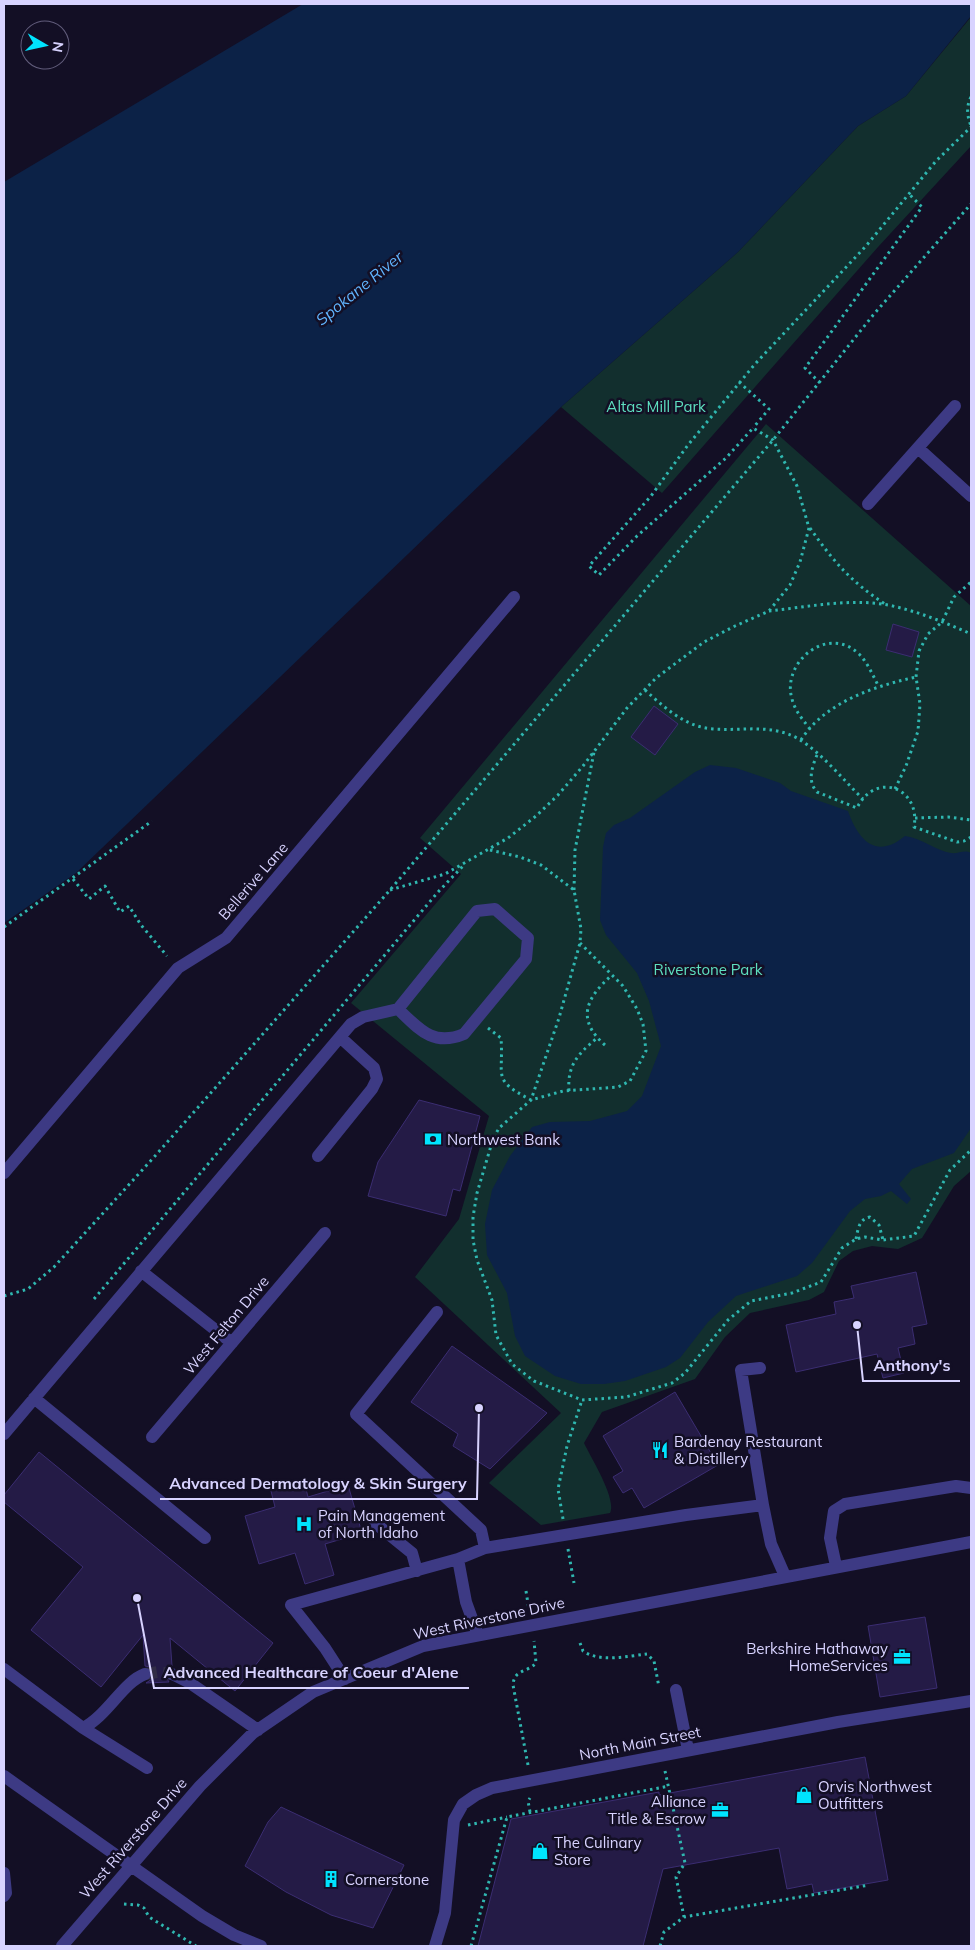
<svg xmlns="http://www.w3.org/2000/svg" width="975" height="1950" font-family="Mulish,sans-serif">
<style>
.green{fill:#122f2e}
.water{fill:#0c2247}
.building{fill:#241b46;stroke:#3b2d72}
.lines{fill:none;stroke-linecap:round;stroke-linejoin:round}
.minor-tunnel{stroke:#312c46;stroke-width:12;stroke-dasharray:12 6;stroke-linecap:butt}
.path{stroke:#2fb7b0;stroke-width:3;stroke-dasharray:2.5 4;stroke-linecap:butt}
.minor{stroke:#3d3a84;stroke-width:12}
.labels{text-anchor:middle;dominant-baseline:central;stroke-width:5;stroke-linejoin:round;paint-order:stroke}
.park-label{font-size:15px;fill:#5ee0c0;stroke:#130f25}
.street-label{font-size:15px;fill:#d8d3ff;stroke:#130f25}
.poi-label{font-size:15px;fill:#d8d3ff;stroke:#130f25;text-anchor:start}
.water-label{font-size:16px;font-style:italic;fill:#61b5ff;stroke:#130f25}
.leader{fill:none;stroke:#d8d3ff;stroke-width:2}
.callout-dot{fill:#d8d3ff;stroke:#130f25;stroke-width:2}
.callout-label{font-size:16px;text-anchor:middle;font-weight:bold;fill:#d8d3ff;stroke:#130f25;stroke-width:5;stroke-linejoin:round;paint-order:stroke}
</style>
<rect width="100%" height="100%" fill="#130f25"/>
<!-- green -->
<path class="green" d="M971 17V146L878 247 662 493 561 407 738 252 858 126 906 96Z
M766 424 971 606V1171L954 1186 922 1238 898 1249 872 1246 853 1251 839 1261 824 1292 809 1300 750 1313 725 1337 695 1379 602 1412 584 1443C591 1458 617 1499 610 1513L541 1525 489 1483 561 1413 415 1277 459 1219 489 1116 351 1003 461 874 420 838Z"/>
<!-- water -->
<path class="water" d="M303 4H971V16L906 96 858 126 738 252 561 407 76 873 4 923V182Z
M710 765 736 768 780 783 791 791 848 811C858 840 876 860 905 836 922 838 936 851 951 853 959 854 964 849 971 853V1128L954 1153 912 1169 899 1184 911 1199 907 1204 891 1191 881 1196 865 1199 850 1211 812 1263 797 1276 736 1296 708 1322 680 1358 666 1367 625 1381 604 1384H581L555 1376 525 1356 515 1336 507 1293 487 1255 485 1224 492 1190 510 1156 532 1127 550 1122 590 1121 627 1111 642 1096 661 1046 649 1001 637 973 606 935 600 920 603 847 606 833 614 825 630 818 695 772Z"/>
<!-- building -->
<path class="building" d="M893 624 919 632 912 657 886 650Z
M654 706 678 724 655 755 631 737Z
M419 1100 480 1116 460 1191 453 1189 446 1216 368 1196 378 1162Z
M916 1272 927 1324 912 1327 915 1344 898 1348 904 1373 883 1378 877 1354 796 1372 786 1325 836 1314 834 1302 854 1298 851 1286Z
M452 1346 547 1413 490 1469 453 1446 458 1434 411 1402Z
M675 1392 718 1465 644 1508 632 1488 623 1493 613 1477 623 1471 603 1436Z
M39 1452 273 1643 235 1691 170 1638 172 1666 167 1668 164 1674 169 1682 146 1683 152 1679 153 1674 150 1667 145 1666 143 1635 101 1687 31 1630 83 1567 4 1502V1495Z
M304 1481 308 1497 348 1485 362 1533 325 1544 334 1575 305 1584 295 1553 259 1564 245 1516 275 1507 271 1491Z
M925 1617 937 1688 880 1697 868 1626Z
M865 1757 888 1880 814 1893 812 1884 787 1889 779 1848 663 1869 643 1946H478L511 1819 659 1792V1795Z
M281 1807 404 1865 373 1928 331 1915 286 1892 245 1866 268 1822Z"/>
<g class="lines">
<!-- minor-tunnel -->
<path class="minor-tunnel" d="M145 1674 158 1672 172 1674"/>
<!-- path -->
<path class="path" d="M971 97C966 107 967 115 971 126
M739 382 769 409 753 428
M820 383 805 368 922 207 908 193
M810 528C833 561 851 582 885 604
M769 611C807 607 850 598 888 605 917 611 944 622 971 634
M645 690C664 707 685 727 713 729 739 731 763 725 788 734 814 743 842 779 863 799
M810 729C803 720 795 711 792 699 781 662 828 624 859 654 868 663 873 676 879 687
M801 740C825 702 875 686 916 677
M817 755C812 767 807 781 817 792L857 808C875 771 921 787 914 827L957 842 964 841 971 837
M895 789 906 766 918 731 920 704 916 677 919 651 928 634 942 622 954 597 971 582
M915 818 948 817 971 820
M490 850 520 857 541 865 574 890 581 929 580 943 559 1018 531 1100 499 1128 493 1139 477 1193 473 1217V1240L477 1260 492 1300 496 1335 512 1364 534 1381 582 1400 626 1397 672 1383 685 1373 728 1320 751 1301 792 1293 821 1282 842 1248 856 1239 865 1237 883 1240 914 1236 950 1170 971 1150
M73 879 89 899 105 886 120 912 129 906 141 925 167 956
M390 890 445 874 508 838 536 816 558 795 583 766 627 708 656 678 704 642 735 626 769 611 790 585 800 562 809 528 797 486 773 440 753 428 726 458 637 536 599 575 589 566 651 496 688 445 755 364 866 246 936 161 971 127
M574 890 575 850 594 752
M4 927 152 821
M488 1028 501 1038C504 1078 491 1079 531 1100L563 1091 618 1087 630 1081 646 1051 643 1024 637 1009 623 986 580 943
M605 1045C575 1019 587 997 612 975
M569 1091C567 1065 578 1054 597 1038
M856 1239C858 1229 859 1219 870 1217L879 1225 883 1240
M4 1296 28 1289 54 1267 155 1156 390 890 773 440 874 314 971 204
M94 1299 438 892 463 866
M563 1519 558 1489 567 1446 582 1400
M568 1549 574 1583
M526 1591 529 1610
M580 1643 583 1651C600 1663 628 1656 647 1654L654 1661 659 1687
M528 1765 513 1685C514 1669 527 1673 536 1663L534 1641
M665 1771 685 1863 676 1877 684 1917
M530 1812 528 1801 530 1798
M468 1825 507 1817
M124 1904 138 1905 144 1908 149 1917 196 1946
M471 1946 507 1817 669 1786
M660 1946 664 1932 684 1917 869 1885"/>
<!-- minor -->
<path class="minor" d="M918 448 971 496
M868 504 955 406
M318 1156 372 1089 377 1079 374 1068 340 1037
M4 1173 178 968 226 938 514 597
M141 1271 232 1343
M437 1312 356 1414 481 1530 485 1548
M760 1368 741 1370 763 1505
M34 1398 205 1538
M4 1434 351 1024 363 1017 398 1009 477 911 495 909 528 938 526 959 464 1034C433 1047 419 1029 398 1009
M152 1437 325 1233
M375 1523 412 1553 417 1571
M836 1566 830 1538 834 1511 845 1504 956 1486 971 1488
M478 1635 466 1602 458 1559 485 1548 686 1515 763 1505 771 1544 785 1576
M4 1669 83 1728C108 1715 123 1682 145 1674
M172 1674 190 1683 258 1730
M345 1679 325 1648 291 1605 458 1559
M676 1690 688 1750
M83 1728 147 1768
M4 1776 202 1916 234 1935 261 1946
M4 1873 6 1893 4 1896
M62 1946 200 1786 253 1733 313 1692 423 1646 971 1542
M435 1946 445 1913 454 1820 463 1804 476 1795 492 1788 838 1722 971 1701"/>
</g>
<!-- icons -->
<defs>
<g id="bank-bare" transform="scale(1.35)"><path d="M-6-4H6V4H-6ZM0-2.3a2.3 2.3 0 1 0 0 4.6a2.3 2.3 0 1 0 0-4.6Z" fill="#00e4fe" stroke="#130f25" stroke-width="2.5" paint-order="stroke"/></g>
<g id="restaurant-bare" transform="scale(1.35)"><path d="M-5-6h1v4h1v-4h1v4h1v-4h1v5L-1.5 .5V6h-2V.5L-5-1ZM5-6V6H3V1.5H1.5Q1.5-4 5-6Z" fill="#00e4fe" stroke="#130f25" stroke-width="2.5" paint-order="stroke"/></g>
<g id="hospital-bare" transform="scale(1.35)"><path d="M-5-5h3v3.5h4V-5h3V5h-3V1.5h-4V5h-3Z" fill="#00e4fe" stroke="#130f25" stroke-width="2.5" paint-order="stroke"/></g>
<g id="office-bare" transform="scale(1.35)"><path d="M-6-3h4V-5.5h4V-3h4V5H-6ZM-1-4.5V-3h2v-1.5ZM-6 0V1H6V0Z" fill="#00e4fe" stroke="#130f25" stroke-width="2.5" paint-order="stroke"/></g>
<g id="shop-bare" transform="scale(1.35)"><path d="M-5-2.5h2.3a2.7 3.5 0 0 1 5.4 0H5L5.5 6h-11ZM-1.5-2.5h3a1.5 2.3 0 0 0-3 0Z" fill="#00e4fe" stroke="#130f25" stroke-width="2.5" paint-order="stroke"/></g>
<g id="building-bare" transform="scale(1.35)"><path d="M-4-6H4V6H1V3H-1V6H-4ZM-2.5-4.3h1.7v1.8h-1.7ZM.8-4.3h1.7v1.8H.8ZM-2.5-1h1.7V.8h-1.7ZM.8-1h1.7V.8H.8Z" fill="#00e4fe" stroke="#130f25" stroke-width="2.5" paint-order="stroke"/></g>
</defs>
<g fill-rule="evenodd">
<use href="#bank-bare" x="433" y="1139"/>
<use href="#restaurant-bare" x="660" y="1450"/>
<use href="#hospital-bare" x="304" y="1524"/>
<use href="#office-bare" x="902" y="1657"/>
<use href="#shop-bare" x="804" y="1795"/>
<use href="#office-bare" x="720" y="1810"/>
<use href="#shop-bare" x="540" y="1851"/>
<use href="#building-bare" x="331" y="1879"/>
</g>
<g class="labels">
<!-- park labels -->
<g class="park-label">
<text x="656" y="406">Altas Mill Park</text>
<text x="708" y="969">Riverstone Park</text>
</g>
<!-- street labels -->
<g class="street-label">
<text transform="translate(253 881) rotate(-49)">Bellerive Lane</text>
<text transform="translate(226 1325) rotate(-50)">West Felton Drive</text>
<text transform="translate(489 1618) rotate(-12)">West Riverstone Drive</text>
<text transform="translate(640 1743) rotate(-11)">North Main Street</text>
<text transform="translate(133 1838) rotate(-49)">West Riverstone Drive</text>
</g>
<!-- poi labels -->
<g class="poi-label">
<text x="447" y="1139">Northwest Bank</text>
<text x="674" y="1441">Bardenay Restaurant<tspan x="674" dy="17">&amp; Distillery</tspan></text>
<text x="318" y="1515">Pain Management<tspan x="318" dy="17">of North Idaho</tspan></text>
<text x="888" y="1648" text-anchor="end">Berkshire Hathaway<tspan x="888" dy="17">HomeServices</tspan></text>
<text x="818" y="1786">Orvis Northwest<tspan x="818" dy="17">Outfitters</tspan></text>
<text x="706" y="1801" text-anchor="end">Alliance<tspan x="706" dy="17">Title &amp; Escrow</tspan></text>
<text x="554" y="1842">The Culinary<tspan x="554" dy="17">Store</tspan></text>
<text x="345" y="1879">Cornerstone</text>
</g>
<!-- water labels -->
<g class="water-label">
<text transform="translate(359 288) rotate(-39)">Spokane River</text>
</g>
</g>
<!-- callouts -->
<path class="leader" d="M857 1325L863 1381H960M479 1408L477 1499H160M137 1598L154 1688H469"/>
<g class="callout-dot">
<circle cx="857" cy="1325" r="5"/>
<circle cx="479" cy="1408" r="5"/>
<circle cx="137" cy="1598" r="5"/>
</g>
<g class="callout-label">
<text x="912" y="1371">Anthony's</text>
<text x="318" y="1489">Advanced Dermatology &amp; Skin Surgery</text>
<text x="311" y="1678">Advanced Healthcare of Coeur d'Alene</text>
</g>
<!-- border -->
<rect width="975" height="1950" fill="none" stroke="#d8d3ff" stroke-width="10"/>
<!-- north arrow -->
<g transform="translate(45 45) rotate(99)"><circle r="24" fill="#130f25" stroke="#625d7c"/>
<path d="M0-4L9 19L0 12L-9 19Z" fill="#00e4fe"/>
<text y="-8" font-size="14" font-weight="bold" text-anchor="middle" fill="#d8d3ff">N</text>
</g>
</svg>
